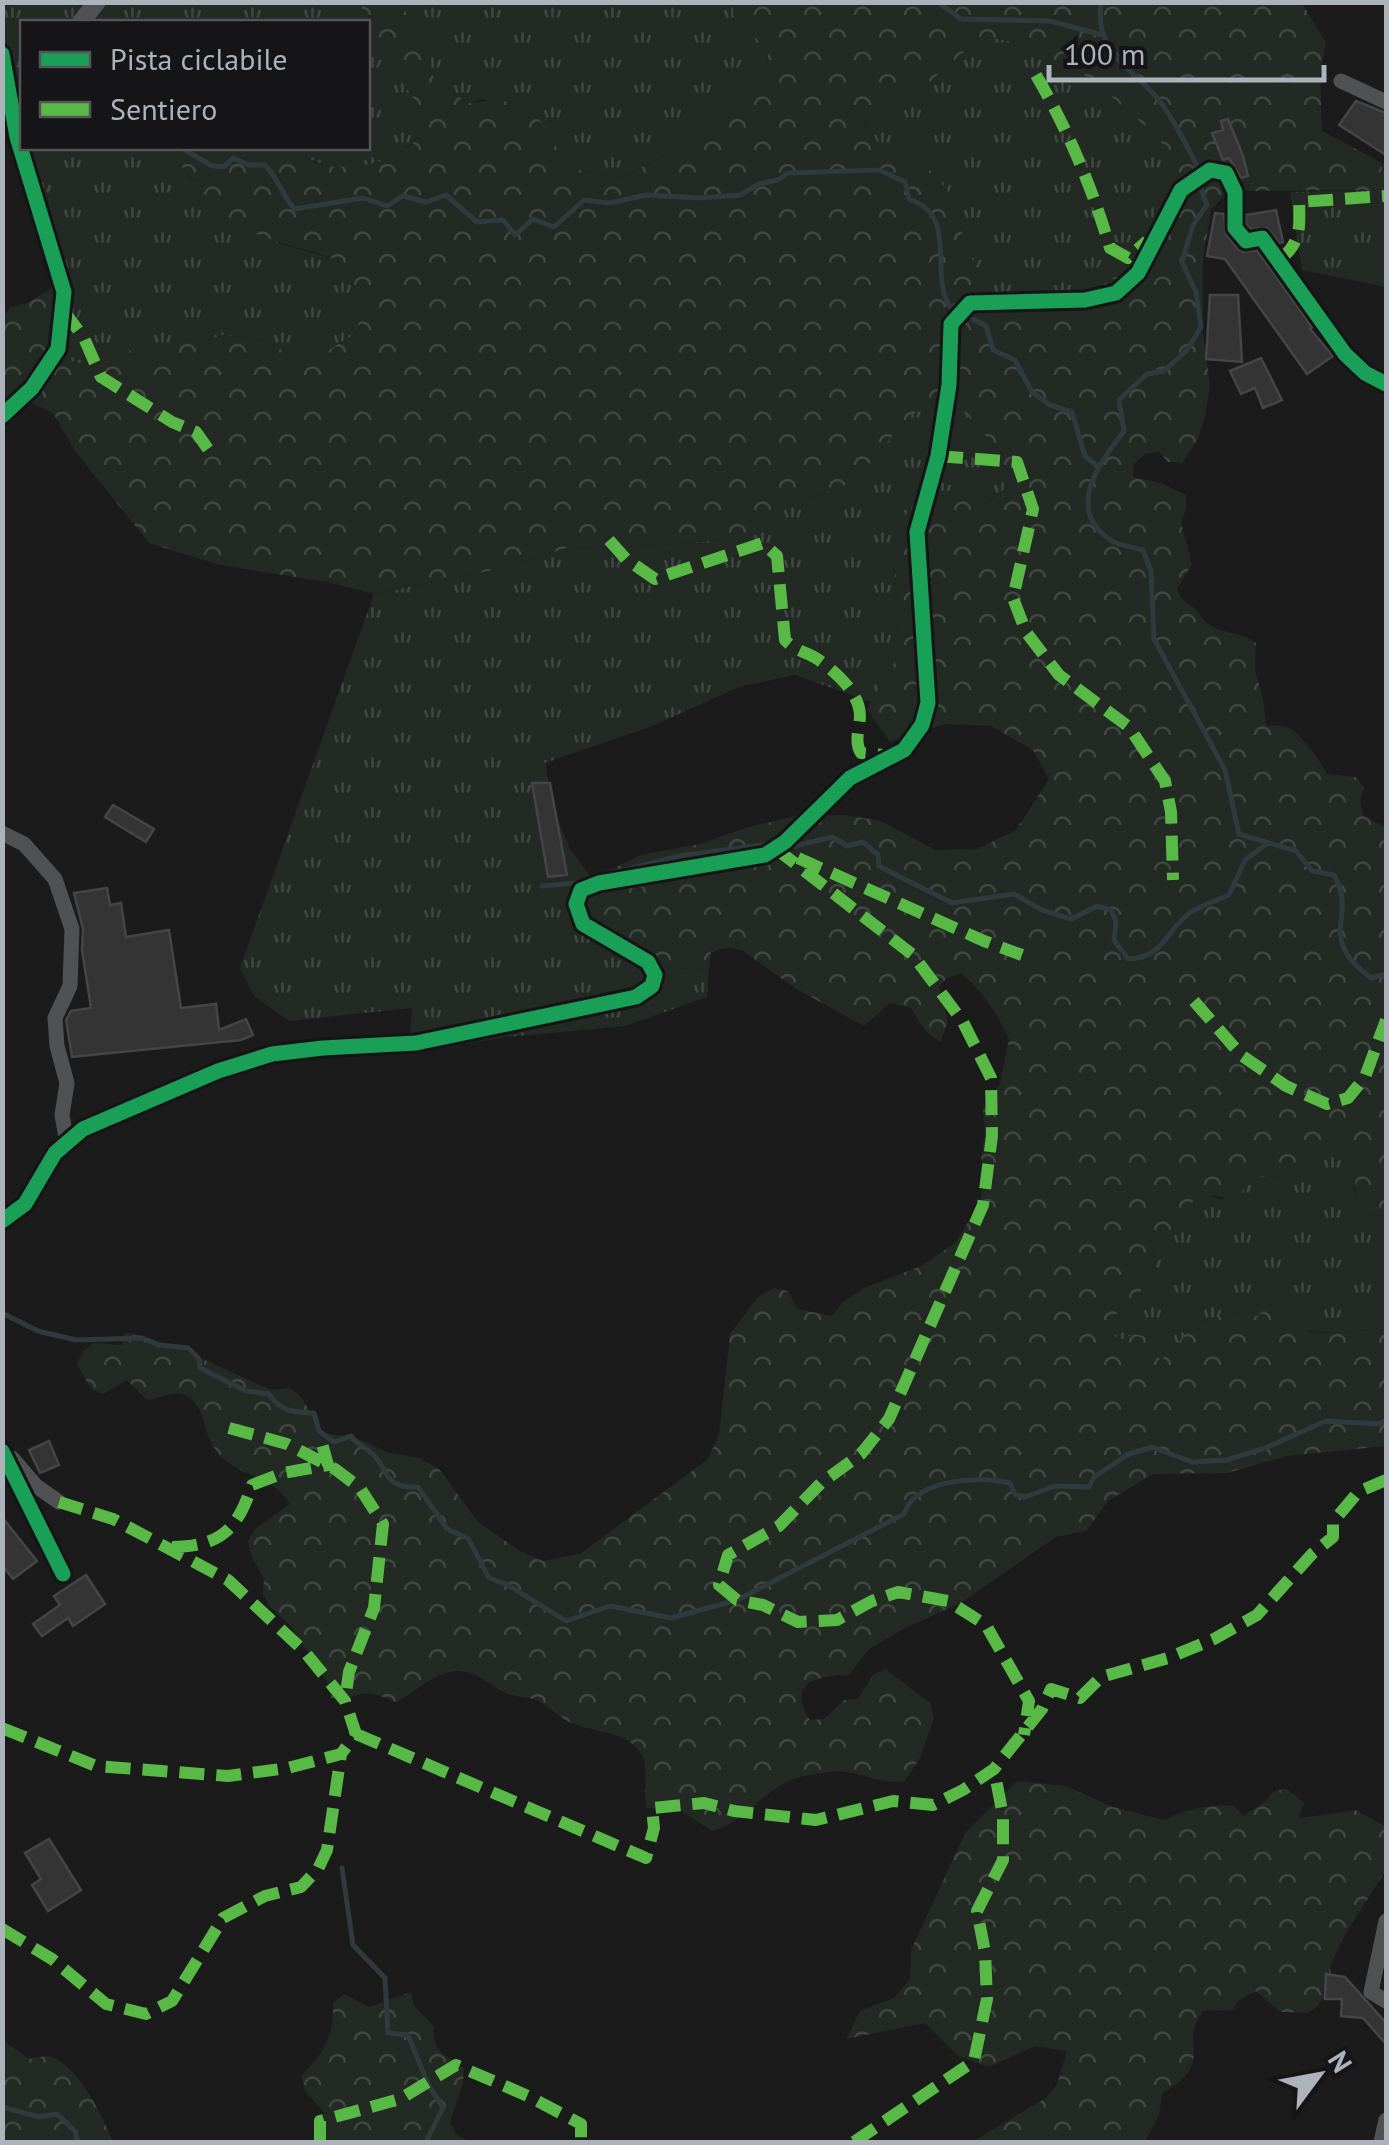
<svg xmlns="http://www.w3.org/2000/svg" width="1389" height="2145" font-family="'PT Sans',sans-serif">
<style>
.grass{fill:url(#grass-tufts)}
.forest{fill:url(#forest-crowns);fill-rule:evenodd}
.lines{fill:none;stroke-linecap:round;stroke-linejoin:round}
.stream{stroke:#303a3e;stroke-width:5}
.building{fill:#343435;stroke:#434547;stroke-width:2.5}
.minor{stroke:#4f5153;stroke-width:15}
.tertiary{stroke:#4f5153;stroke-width:18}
.quiet{stroke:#58b947;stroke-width:12;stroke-dasharray:25 12;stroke-linecap:butt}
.cycleway-casing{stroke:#151517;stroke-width:21}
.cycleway{stroke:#1a9f57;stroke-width:15}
</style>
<defs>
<pattern id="grass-tufts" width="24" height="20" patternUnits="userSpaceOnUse" patternTransform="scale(2.5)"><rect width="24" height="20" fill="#232923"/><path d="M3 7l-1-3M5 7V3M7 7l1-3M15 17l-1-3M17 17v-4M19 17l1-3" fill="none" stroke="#404641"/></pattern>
<pattern id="forest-crowns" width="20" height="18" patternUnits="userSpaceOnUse" patternTransform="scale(2.5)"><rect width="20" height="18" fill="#232923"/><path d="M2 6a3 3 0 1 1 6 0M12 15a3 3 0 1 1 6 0" fill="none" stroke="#404641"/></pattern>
</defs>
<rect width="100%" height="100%" fill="#1b1b1b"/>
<!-- grass -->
<path class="grass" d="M2 3H362V22H22V148H163L175 157 193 181 281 244 338 260 356 291 363 314 353 335 320 356 295 358 267 341 223 335 203 342 186 340 151 359 111 354 100 364 79 363 56 356 69 277 18 139 3 81Z
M402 3H734L733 15 768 50 766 79 731 99 670 153 620 178 582 171 563 158 541 121 484 99 468 103 435 81Z
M368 35C381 61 418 92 421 120 424 153 368 169 343 168 323 167 309 159 292 149L368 148Z
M982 36 1024 44 1091 79 1158 137 1184 182 1144 257 1098 288 1032 304 988 292 968 250 884 154 864 119 918 92Z
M1383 163H1386V287L1302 270 1290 192 1380 190Z
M941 402 963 411 1002 454 1008 487 985 503 959 490 893 545 900 652 871 702 795 675 739 687 655 725 545 763 555 813 570 849 592 879 642 966 709 970 707 997 625 1026 507 1037 409 1052 412 1008 289 1021 254 996 240 968 374 594 498 569 567 548 665 545 742 538 789 506 854 482 910 414Z
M1335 1149 1350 1150 1357 1162 1354 1190 1368 1215 1386 1216V1329C1361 1330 1332 1335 1307 1330 1302 1314 1297 1306 1281 1301L1256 1316 1243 1311C1228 1316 1200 1319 1189 1330 1179 1340 1173 1352 1161 1361L1134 1335 1120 1340 1109 1332 1111 1317C1126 1307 1150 1286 1154 1268 1156 1257 1152 1249 1157 1237L1182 1224 1194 1197 1208 1195 1222 1200 1257 1177 1285 1178 1321 1152Z"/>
<!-- forest -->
<path class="forest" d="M362 3H402L435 81 468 103 501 99 541 121 563 158 582 171 620 178 670 153 731 99 766 79 768 50 733 15 734 3H1302L1326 43 1320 74 1322 131 1382 163 1381 190 1229 191 1211 210 1203 259V334L1210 385 1206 411 1198 439 1182 463 1168 462 1159 452 1145 454 1134 464 1133 477 1161 483 1186 495V509L1181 523 1192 564 1177 589C1182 600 1184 601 1193 607 1200 613 1202 621 1210 625 1224 634 1240 632 1256 643L1255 671 1263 698 1266 726C1274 726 1283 724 1291 729 1300 734 1323 764 1327 774L1356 777 1364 788 1360 802 1364 816 1386 828V1216L1367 1215C1353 1197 1354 1184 1357 1162L1349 1150 1321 1152 1285 1178 1257 1177C1222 1212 1233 1191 1195 1197L1182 1225 1157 1237C1152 1249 1156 1257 1154 1268 1150 1287 1126 1306 1112 1317L1109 1332 1120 1340 1134 1334 1148 1337 1151 1351 1161 1360C1173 1351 1179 1340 1189 1330 1200 1319 1228 1316 1243 1311L1256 1316 1281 1300C1297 1306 1302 1314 1308 1331 1332 1335 1361 1330 1386 1329V1446L1287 1456 1227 1473 1153 1474 1108 1501 1086 1531 1056 1537 959 1604 905 1628 869 1649 849 1675C819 1675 785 1682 810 1720L824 1719 844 1700 858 1699 873 1675 885 1669 930 1703 934 1718 920 1758 905 1781C884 1784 872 1777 852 1773 836 1769 813 1774 797 1778 764 1788 745 1823 712 1831L677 1808H647C642 1791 650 1770 642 1755 628 1731 596 1733 574 1724 562 1720 553 1709 542 1703 533 1697 523 1698 512 1695 492 1690 480 1670 457 1671 432 1673 417 1692 396 1702 376 1694 364 1688 345 1701L331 1698 328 1683 290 1625 269 1606 263 1593 264 1579 251 1555 248 1541 255 1529 290 1504C273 1474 233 1477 215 1449 203 1433 205 1404 185 1395 173 1390 160 1399 147 1400L127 1380 103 1394 91 1389 77 1364 83 1351 94 1343 122 1345 125 1332 175 1346 271 1390 290 1388 301 1397 324 1433 355 1437 389 1453 420 1458 439 1469 478 1522 520 1551 543 1561 580 1554 708 1459 719 1434 730 1334 758 1297 774 1288 788 1291 798 1309 832 1316 843 1302 864 1288 921 1266 955 1243 980 1203 986 1171 981 1158 985 1133 983 1109 1000 1084 1009 1039C996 1013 984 992 961 973L946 979 939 987 948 1022 940 1042 925 1031 911 1008 890 1003 864 1026 793 987 742 950 728 948 711 952 709 970 642 966 594 938 585 907 592 879 641 855 700 844 742 829 795 816 845 815 881 821 935 850 977 849 1016 830 1049 779 1033 750 991 726 945 724 890 742 867 709 900 652 893 545 904 516 931 491 959 490 986 503 1008 487 1002 454 963 411 941 402 910 415 854 482 789 506 743 538 665 545 567 548 498 569 374 594 327 582 220 565 149 543 75 451 53 413 25 400 3 422V318L10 307 28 303 69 277 56 356 79 363 100 364 111 354 126 347 138 357 151 359 186 340 204 342 223 335 267 341 295 358 319 356 353 335 363 314 356 291 338 260C301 247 258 241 227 217 202 198 188 167 163 148 204 148 245 146 286 148 298 148 306 160 319 164 346 173 423 161 421 122 418 82 368 63 368 22H362ZM982 36 1024 44 1091 79 1158 137 1184 182 1144 257 1098 288 1032 304 988 292 968 250 948 191 918 157 884 153 864 120 918 92Z
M1017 1781 1066 1786 1113 1807 1165 1820C1186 1809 1209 1804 1234 1806L1243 1816 1266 1801 1274 1791 1287 1789 1304 1803 1299 1818 1356 1810 1386 1827V1870L1346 1933 1330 1966 1332 1985 1317 2007 1307 2013 1280 2012 1256 1991 1238 2001 1233 2010 1203 2011C1177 2047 1218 2060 1162 2094L1159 2115 1145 2142H972L1046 2098 1057 2084 1067 2051 1035 2046 989 2067 958 2056 925 2023 846 2039 860 2011 894 1998 910 1979 911 1950 965 1833Z
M411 1992 414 2006 434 2027C431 2053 446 2054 464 2068L463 2082 450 2122 457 2135 471 2142H324L320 2126 324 2112 305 2091 301 2076C325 2051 334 2037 333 2003L344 1994 369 2007Z
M2 2040 30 2059C38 2057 46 2055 54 2058 79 2068 104 2118 113 2142H3Z"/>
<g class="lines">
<!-- stream -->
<path class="stream" d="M938 2 961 19 1050 21 1103 35
M1101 2C1094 54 1131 66 1158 99 1172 117 1184 140 1194 160 1202 175 1198 188 1207 205L1193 225 1182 262 1196 292 1201 327 1187 350 1164 371 1147 374 1119 400 1124 431C1100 463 1063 509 1112 541 1120 546 1133 547 1143 550L1151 571 1154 639 1225 770 1239 834 1296 851 1312 871 1334 875C1359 919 1314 935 1371 978L1386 974
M182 148 212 166 224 167 233 158 249 165H265C278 179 282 194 294 209L363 198 387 206 403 196 426 202 446 195 477 222 503 220 515 235 533 219 554 227 584 200 609 203 647 195 701 198 740 195 759 184 778 180 788 173 879 170 905 182 909 199C960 216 928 273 950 307L963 302
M973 319 986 326 993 350 1015 360 1032 392 1050 405 1072 412 1085 456 1097 466
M791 847 832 837 847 846 863 842 878 855 879 866 952 903 1014 894 1042 910 1071 919 1097 906 1111 910 1116 921 1114 940 1128 959C1165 958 1167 928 1191 912 1203 905 1217 900 1229 895L1245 860 1268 843
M542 886 576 883 679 856 770 844
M4 1314 38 1331 76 1340 142 1338 159 1345 188 1348 199 1359 200 1368 246 1391 269 1394C281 1412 294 1412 314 1413L319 1431 334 1442 351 1436C357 1445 361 1445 369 1451 389 1464 380 1489 418 1487L447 1529 468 1538 489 1578 508 1585 566 1621 610 1606 671 1618 737 1600 904 1514C916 1478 979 1476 1010 1483L1015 1494 1025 1497 1055 1486 1089 1487 1094 1477 1129 1454 1152 1447 1192 1462 1227 1460 1265 1448 1326 1421 1379 1424 1386 1420
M342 1868 353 1945 385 1978 388 2033 408 2035 428 2084 443 2108 426 2142
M2 2107 39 2117 57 2114 75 2131 78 2142"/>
</g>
<!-- building -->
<path class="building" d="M1356 101 1386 113V155L1339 125Z
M1228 119 1243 156 1248 176 1241 178 1229 158 1223 160 1212 133 1223 130 1221 121Z
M1276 210 1283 242 1279 243 1267 228 1250 229 1246 224V215Z
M1215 213 1224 214 1226 234 1237 248 1243 252 1257 250 1312 327 1310 329 1333 356 1307 374 1225 259 1207 256Z
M1210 295H1238L1242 362 1206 359Z
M1261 358 1282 400 1263 408 1255 388 1241 394 1230 371Z
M532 783H550L567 875 548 877Z
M113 805 154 829 146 842 105 817Z
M107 888 110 905 121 903 126 937 169 930 181 1008 216 1004 219 1030 246 1019 253 1035 241 1040 72 1057 66 1020 71 1011 91 1008 82 950 83 929 74 893Z
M49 1441 59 1465 40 1473 29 1450Z
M2 1517 37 1561 13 1579 2 1565Z
M86 1575 105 1604 73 1626 68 1618 42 1636 33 1624 60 1605 54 1596Z
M49 1839 81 1890 48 1911 32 1885 41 1879 25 1853Z
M1326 1974 1345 1977 1386 2023V2044L1363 2018 1341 2016 1342 1999H1325Z"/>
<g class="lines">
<!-- minor -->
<path class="minor" d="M1341 81 1386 102
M2 833 24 844 55 879 72 929 70 986 55 1018 57 1046 67 1083 62 1115 67 1143
M2 1221 25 1204 55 1153 83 1129 218 1071 272 1054 323 1048 416 1043 636 997 652 986 655 975 648 962 583 924 576 904 581 890 599 883 765 855 785 842 850 778 904 750 922 725 928 703 917 532 938 456 949 385 951 324 970 303 1085 300 1116 293 1138 273 1181 190 1210 170 1226 173 1235 192V228L1246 241 1262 238 1345 354 1365 373 1386 384
M2 1451 63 1574
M12 1458 36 1486 59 1502
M1386 1921 1371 1992 1386 2001
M1381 2142 1386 2120"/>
<!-- tertiary -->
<path class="tertiary" d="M81 22 97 2
M2 54 17 137 64 292 58 349 32 388 2 416"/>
<!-- quiet -->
<path class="quiet" d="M1036 75C1068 130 1092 187 1110 248L1128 258 1147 241
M1279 260C1301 244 1300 227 1299 202L1386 196
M63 310 84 338 101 377 172 422 196 432 208 449
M938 456 1017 462 1033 509 1013 598 1026 632 1059 675 1129 727 1165 781 1171 812 1173 880
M609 540 626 559 655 579 763 543 777 556 785 640C795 651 807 652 819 660 834 671 855 689 859 708 863 724 852 739 861 753L884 755
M775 848 913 955 963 1022 991 1078 992 1136 983 1205 889 1419 861 1454 821 1483 779 1526 728 1555 719 1585 737 1600 763 1605 798 1622 837 1620 872 1601 898 1592 948 1601 986 1625 1029 1701 1024 1735
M798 858 984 941 1022 955
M1194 1001 1241 1055 1286 1086 1327 1104 1348 1098 1365 1077 1386 1020
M229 1428 287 1444 335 1469 360 1488 383 1524 374 1608 349 1672 345 1701
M172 1547C220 1546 237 1531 252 1485L283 1473 328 1465 321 1440
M2 1728 96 1766 228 1776 288 1768 341 1754 356 1734 345 1701 304 1651 228 1580 113 1519 59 1502
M356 1734 646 1858 654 1828 652 1808 704 1803 734 1811 816 1820 893 1801 933 1805 963 1790 994 1769 1042 1709 1051 1689 1080 1698 1101 1677 1168 1658 1214 1639 1257 1615 1312 1554 1333 1537V1522L1358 1492 1386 1480
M2 1929 52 1959 106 2004 146 2014 172 2001 223 1918 265 1896 301 1887 318 1869 327 1850 341 1754
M320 2142V2121L400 2099 456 2065 528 2096 581 2124V2142
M854 2142 974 2061 987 1999 985 1952 977 1911 1003 1860V1816L994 1769"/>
<!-- cycleway casing -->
<g class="cycleway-casing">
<path id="cycleway" d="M2 54 17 137 64 292 58 349 32 388 2 416
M2 1221 25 1204 55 1153 83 1129 218 1071 272 1054 323 1048 416 1043 636 997 652 986 655 975 648 962 583 924 576 904 581 890 599 883 765 855 785 842 850 778 904 750 922 725 928 703 917 532 938 456 949 385 951 324 970 303 1085 300 1116 293 1138 273 1181 190 1210 170 1226 173 1235 192V228L1246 241 1262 238 1345 354 1365 373 1386 384
M2 1451 63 1574"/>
</g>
<!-- cycleway -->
<use href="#cycleway" class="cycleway"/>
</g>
<!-- border -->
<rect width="1389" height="2145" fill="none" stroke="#adb3ba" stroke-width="10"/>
<!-- legend -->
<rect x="20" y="20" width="350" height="130" fill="#151517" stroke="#525458" stroke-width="2.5"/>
<rect x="40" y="52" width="50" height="15" fill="#1a9f57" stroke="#525458" stroke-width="2.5"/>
<text x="110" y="70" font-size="30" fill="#adb3ba">Pista ciclabile</text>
<rect x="40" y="102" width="50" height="15" fill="#58b947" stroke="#525458" stroke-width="2.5"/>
<text x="110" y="120" font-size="30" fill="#adb3ba">Sentiero</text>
<!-- north arrow -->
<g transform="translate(1319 2075) rotate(58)" stroke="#151517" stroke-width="8" paint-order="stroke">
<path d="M0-8L18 38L0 25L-18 38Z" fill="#adb3ba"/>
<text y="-15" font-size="28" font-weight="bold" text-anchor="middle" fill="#adb3ba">N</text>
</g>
<!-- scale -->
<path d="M1049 65v15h275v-15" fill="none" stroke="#adb3ba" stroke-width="5"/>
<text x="1064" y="65" font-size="30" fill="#adb3ba" stroke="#151517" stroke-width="8" paint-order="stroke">100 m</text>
</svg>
